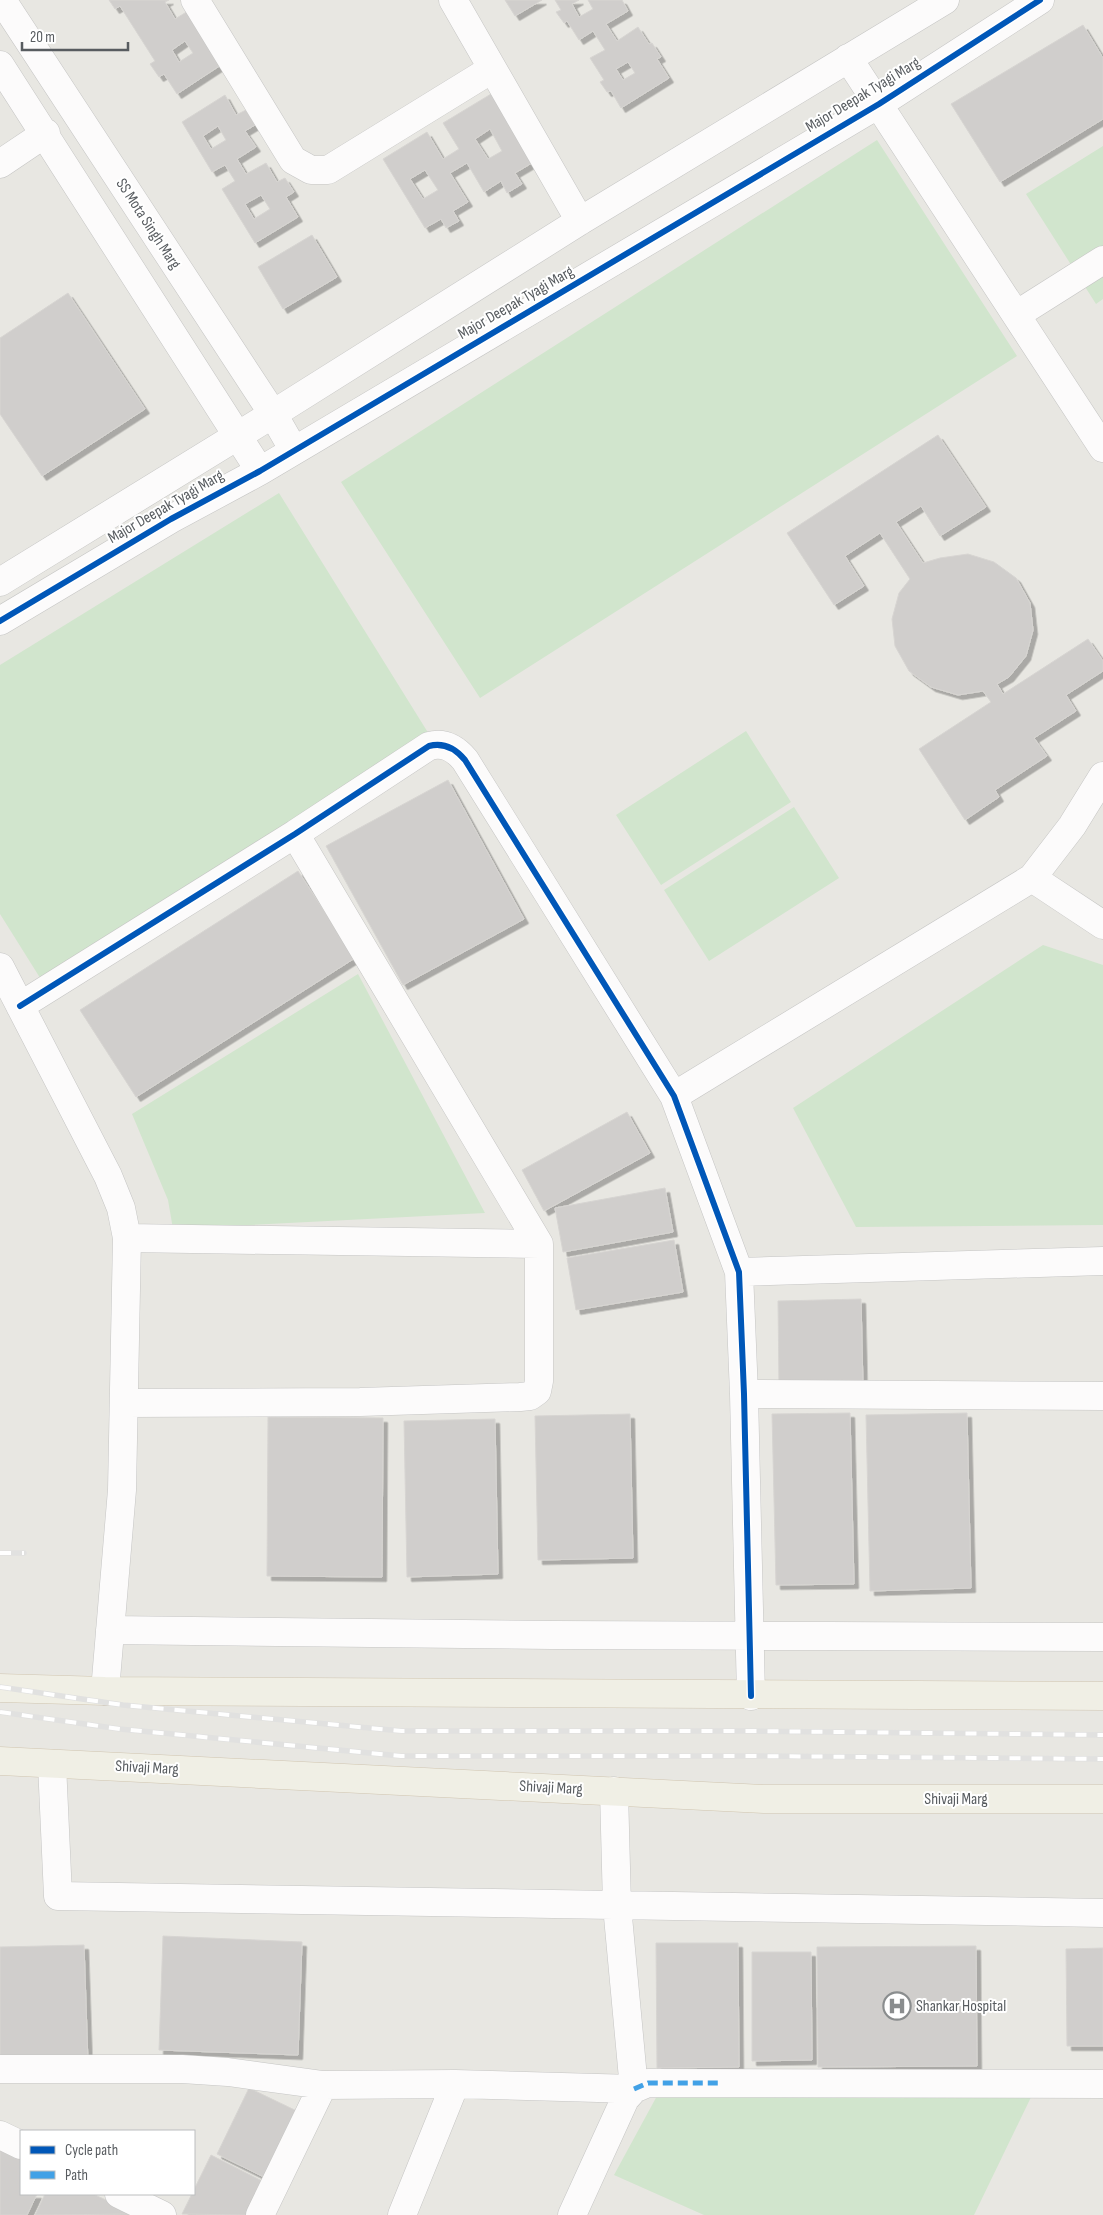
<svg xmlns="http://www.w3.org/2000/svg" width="1103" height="2215" font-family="'Sofia Sans Condensed',sans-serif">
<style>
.green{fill:#d1e5cd}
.building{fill:#d0cecc;stroke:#d7d5d2;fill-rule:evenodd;filter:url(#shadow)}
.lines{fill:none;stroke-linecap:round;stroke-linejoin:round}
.minor-casing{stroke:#c5c5c4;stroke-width:29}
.major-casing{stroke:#d0c5b0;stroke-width:29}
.minor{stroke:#fcfbfb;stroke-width:28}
.major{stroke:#f0efe5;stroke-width:28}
.rail-casing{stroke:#e1e1e0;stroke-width:5.5}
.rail{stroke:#fff;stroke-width:4;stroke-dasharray:11;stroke-linecap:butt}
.quiet{stroke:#42a1e6;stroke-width:5;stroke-dasharray:10 5;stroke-linecap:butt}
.cycleway-casing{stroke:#fff;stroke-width:9}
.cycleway{stroke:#0057b8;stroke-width:6}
.labels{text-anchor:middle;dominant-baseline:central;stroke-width:4;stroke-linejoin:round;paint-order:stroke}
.street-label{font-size:16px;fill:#585c60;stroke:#fff}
.poi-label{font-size:16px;fill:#585c60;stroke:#fff;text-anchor:start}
</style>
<defs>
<filter id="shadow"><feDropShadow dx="4.5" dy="4.5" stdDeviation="0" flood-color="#0004"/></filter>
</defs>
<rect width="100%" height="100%" fill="#e8e7e2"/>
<!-- green -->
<path class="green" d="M877 140 1017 356 480 698 341 482Z
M1103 146V299L1096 304 1026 194Z
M279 493 432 739 42 981 0 914V665Z
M746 731 791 802 661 885 616 815Z
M794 807 839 878 709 961 664 890Z
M1043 945 1103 965V1225L856 1227 793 1108Z
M358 974 485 1213 173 1229 168 1200 132 1114Z
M664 2083 1034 2091 974 2215H704L614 2175Z"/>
<!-- building -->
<path class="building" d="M109 0H169L165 2 175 19 193 8 227 61 177 94 164 74 159 77 150 64 155 61 120 6 115 9ZM185 41 193 53 179 62 172 50Z
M505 0H542L515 16Z
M555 0H579L572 4 579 17 593 9 588 0H622L628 11 606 24 617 41 638 27 649 44 652 43 661 57 657 59 669 78 621 108 611 91 607 92 600 82 604 80 590 58 605 50 593 31 579 40 567 21 564 23 556 12 561 10ZM628 62 635 73 623 80 616 69Z
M1083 25 1103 58V119L1000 182 951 104Z
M496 91 537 160 515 173 522 184 507 193 501 181 484 192 467 163 450 173 468 202 453 211 459 221 446 228 441 219 425 228 383 159 427 132 443 159 459 149 443 123ZM490 129 502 151 488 159 475 139ZM425 170 438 190 423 199 410 179Z
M225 95 236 115 246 110 255 125 245 131 256 147 237 159 246 174 266 163 277 182 285 178 294 192 286 197 298 217 255 243 222 189 235 181 225 165 212 172 182 122ZM218 126 226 140 211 149 203 136ZM261 195 270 209 254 219 245 204Z
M312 235 337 277 283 309 258 267Z
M68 293 145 409 42 476 0 414V338Z
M938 435 986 507 940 536 921 506 896 522 923 563 940 558 968 554 994 562 1016 578 1030 603 1033 630 1026 656 1009 677 997 684 1003 694 1088 639 1103 661V671L1066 695 1076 711 1034 738 1047 756 995 790 999 797 965 820 919 749 991 702 983 691 958 695 931 687 909 671 895 646 892 619 899 593 910 579 880 533 845 556 864 586 834 605 787 533Z
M448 780 524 919 403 985 326 846Z
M298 871 355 958 136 1097 80 1010Z
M627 1112 650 1153 544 1211 522 1170Z
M665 1188 673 1232 563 1252 555 1208Z
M674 1240 683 1292 576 1310 567 1258Z
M861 1299 863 1387 779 1389 778 1301Z
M850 1413 854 1584 776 1585 772 1414Z
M967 1413 971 1588 870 1591 866 1415Z
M630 1414 633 1558 538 1560 535 1416Z
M268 1417 383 1418 382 1577 267 1576Z
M495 1419 498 1574 407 1577 404 1421Z
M163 1936 302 1942 298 2055 159 2050Z
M656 1943H738L739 2067 657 2068Z
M84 1945 88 2063 0 2065V1947Z
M976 1946 977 2066 818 2067 817 1947Z
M1103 1948V2046H1067L1066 1949Z
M752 1952H811L812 2060 752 2061Z
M249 2088 301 2113 268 2179 217 2154Z
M0 2148 21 2158V2194H37L27 2215H0Z
M211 2155 266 2183 250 2215 182 2214Z
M45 2194H93L136 2214 35 2215Z"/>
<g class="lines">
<!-- minor casing -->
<g class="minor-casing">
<path id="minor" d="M2 0 273 414 293 449
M195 0 293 160 311 170H328L492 69
M453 0 580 221
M848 58 1103 448
M0 65 260 471
M0 164 46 133
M1016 315 1103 260
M0 582 273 414 580 221 945 0
M0 621 171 519 260 471 879 104 1040 0
M1032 878 1103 925
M0 967 108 1176 121 1208 127 1238 122 1490 105 1691
M20 1006 295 834 429 746C444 742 455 748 465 760L674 1096 739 1272 744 1394 751 1696
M674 1096 1032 878 1072 826 1103 776
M127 1238 539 1244
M739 1272 1103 1261
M744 1394 1103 1396
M124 1403 360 1402 520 1397 530 1396 537 1391 539 1381V1244L295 834
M110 1630 552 1635 1103 1637
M52 1764 58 1896 1103 1913
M614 1791 617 1906 634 2089
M0 2069H182L228 2072 323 2085 455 2084 634 2089
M0 2135 21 2145
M119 2194 162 2215
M260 2215 323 2085
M402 2215 455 2084
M572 2215 625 2099 634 2089 648 2083 1103 2084"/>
</g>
<!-- major casing -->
<g class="major-casing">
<path id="major" d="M0 1688 105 1691 1103 1696
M0 1761 764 1799H1103"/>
</g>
<!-- minor -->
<use href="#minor" class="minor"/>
<!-- major -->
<use href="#major" class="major"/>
<!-- rail casing -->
<g class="rail-casing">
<path id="rail" d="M0 1553H24
M0 1687 123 1705 402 1731H751L1103 1735
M0 1712 120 1729 401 1756H751L1103 1759"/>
</g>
<!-- rail -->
<use href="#rail" class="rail"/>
<!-- quiet -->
<path class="quiet" d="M634 2089 648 2083H718"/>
<!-- cycleway casing -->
<g class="cycleway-casing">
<path id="cycleway" d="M0 621 171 519 260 471 879 104 1040 0
M20 1006 295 834 429 746C444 742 455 748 465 760L674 1096 739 1272 744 1394 751 1696"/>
</g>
<!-- cycleway -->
<use href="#cycleway" class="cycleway"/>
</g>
<!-- icons -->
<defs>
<g id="hospital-ring" transform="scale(1.4375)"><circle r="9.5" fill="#fff" stroke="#8a8d8e" stroke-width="1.5"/><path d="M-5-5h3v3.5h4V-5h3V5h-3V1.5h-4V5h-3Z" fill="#8a8d8e"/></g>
</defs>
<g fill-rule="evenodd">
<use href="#hospital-ring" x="897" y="2006"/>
</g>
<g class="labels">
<!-- street labels -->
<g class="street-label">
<text transform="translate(863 95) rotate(-31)">Major Deepak Tyagi Marg</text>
<text transform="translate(148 224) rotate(57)">SS Mota Singh Marg</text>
<text transform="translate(516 303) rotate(-30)">Major Deepak Tyagi Marg</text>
<text transform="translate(166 507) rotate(-30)">Major Deepak Tyagi Marg</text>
<text transform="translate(147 1768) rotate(3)">Shivaji Marg</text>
<text transform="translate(551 1788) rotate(3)">Shivaji Marg</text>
<text x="956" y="1799">Shivaji Marg</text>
</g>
<!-- poi labels -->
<g class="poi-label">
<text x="916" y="2006">Shankar Hospital</text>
</g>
</g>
<!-- legend -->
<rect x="20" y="2130" width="175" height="65" fill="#ffffff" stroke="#bcbebf"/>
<rect x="30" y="2146" width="25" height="8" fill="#0057b8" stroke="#bcbebf"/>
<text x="65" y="2155" font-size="15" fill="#585c60">Cycle path</text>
<rect x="30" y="2171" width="25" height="8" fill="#42a1e6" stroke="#bcbebf"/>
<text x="65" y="2180" font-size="15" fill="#585c60">Path</text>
<!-- scale -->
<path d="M22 42v8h106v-8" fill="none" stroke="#585c60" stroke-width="2.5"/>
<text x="30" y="42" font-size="15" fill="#585c60" stroke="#ffffff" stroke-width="4" paint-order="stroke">20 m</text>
</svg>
